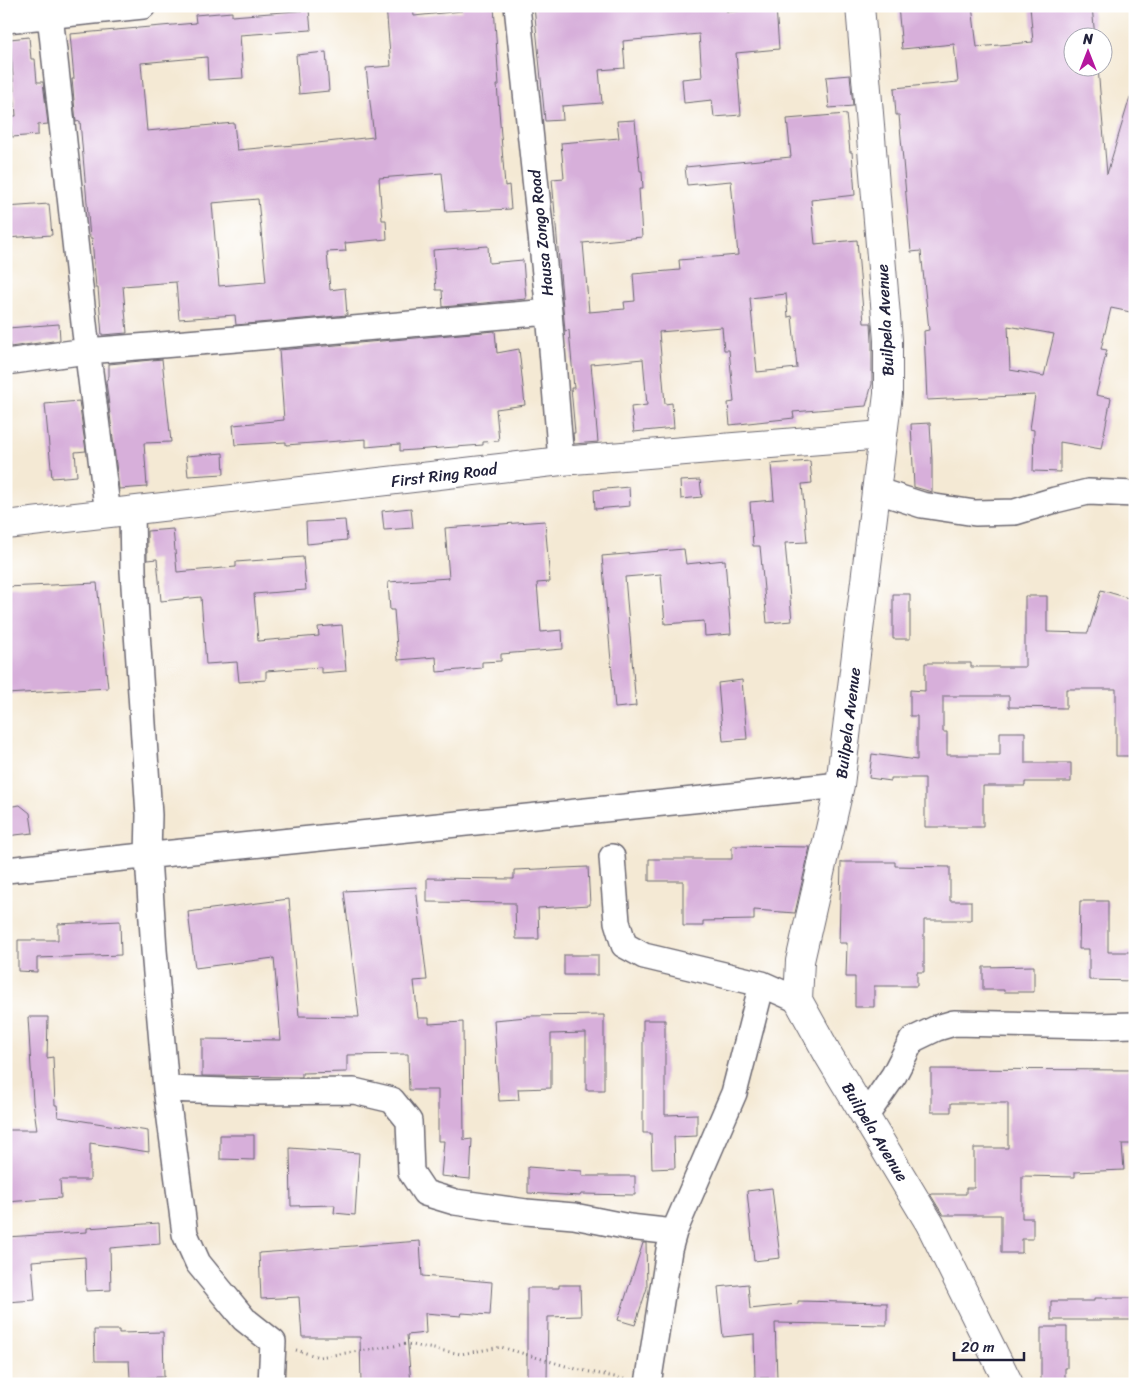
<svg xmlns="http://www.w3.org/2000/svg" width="1141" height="1390" font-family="Sriracha,sans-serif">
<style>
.building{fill:#d7afda;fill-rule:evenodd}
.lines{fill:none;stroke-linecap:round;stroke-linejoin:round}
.street-casing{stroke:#6c6871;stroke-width:28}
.secondary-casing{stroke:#6c6871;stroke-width:30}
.path{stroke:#6c6871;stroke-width:3;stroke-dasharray:1 4;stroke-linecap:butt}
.street{stroke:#fff;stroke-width:25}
.secondary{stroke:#fff;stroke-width:28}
.labels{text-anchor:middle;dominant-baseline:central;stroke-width:4;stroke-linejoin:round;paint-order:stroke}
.street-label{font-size:16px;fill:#22223b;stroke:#fff}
</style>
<rect width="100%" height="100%" fill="#fff"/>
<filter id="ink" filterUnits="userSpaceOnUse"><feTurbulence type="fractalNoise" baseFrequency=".02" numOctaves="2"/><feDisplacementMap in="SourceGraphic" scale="10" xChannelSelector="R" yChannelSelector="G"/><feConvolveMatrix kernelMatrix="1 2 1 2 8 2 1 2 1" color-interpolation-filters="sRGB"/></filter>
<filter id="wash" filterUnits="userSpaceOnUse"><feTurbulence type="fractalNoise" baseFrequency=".0096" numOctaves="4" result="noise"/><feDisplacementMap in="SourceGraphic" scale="20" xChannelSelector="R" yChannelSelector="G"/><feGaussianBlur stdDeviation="1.12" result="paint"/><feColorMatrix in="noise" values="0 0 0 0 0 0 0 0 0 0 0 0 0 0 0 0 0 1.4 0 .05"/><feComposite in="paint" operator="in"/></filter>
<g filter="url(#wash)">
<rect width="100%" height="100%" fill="#f4e9d4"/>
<g id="blocks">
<!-- building -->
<path class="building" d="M386 6H413L414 16 462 11 461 6H494L499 85H497L505 186 509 185 511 209 446 212 442 173 379 178 382 220H386L387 239 345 243 346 251 327 252 330 290 345 288 347 315 236 325 235 315 179 319 176 282 123 286 127 333 102 335 98 288H96L92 238H90L80 121 76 122 72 79H74L70 34 196 23 195 15 232 12V16L309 10 311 30 240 35 243 78 208 80 207 57 141 63 147 131 234 123 237 150 317 143 374 137 366 68 391 66ZM258 199 266 282 219 286 212 203Z
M534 6H726L727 12 776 7 779 49 736 53 741 115 714 117 712 100 684 103 682 79 702 77 699 34 623 41 625 68 599 70 602 103 562 106 563 120 545 121Z
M898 6H972L977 47 1033 42 1030 6H1092L1095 38H1074V68H1098L1107 174 1130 97H1135V313L1111 308 1101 349 1107 350 1096 395 1111 398 1101 449 1060 442V472L1033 471 1034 430 1030 429 1035 395 927 400 924 331 929 330 921 251 911 252 899 115H896L894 88 958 82 954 44 902 49ZM1008 326 1054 334 1044 376 1010 370Z
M29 37 31 59H35L37 82H43L48 124 38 125V135L12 137 10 116H16L10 39Z
M326 52 329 91 299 94 296 55Z
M850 75 853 106 829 108 826 77Z
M846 114 850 152H852L855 195 811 200 815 244 857 240 864 323H871L872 341V384L866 406 793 412 794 418 730 425 728 403 734 402 729 350H724L722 327 659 332 665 404 672 403 674 428 634 432 631 407 647 405 643 359 591 364 598 442 574 444 573 433H575L571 388H574L569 330 565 331 552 179 564 178 561 143 619 138 617 121 635 120 640 171H642L643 189H639L642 237 583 243 589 312 625 309 624 302 635 301 633 274 680 270 679 260 738 255 731 181 687 185 685 167 791 157 787 119ZM786 294 788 317 792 316 797 368 757 372 750 298Z
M49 204 52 235 6 238V207Z
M488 246 489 263 523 260 526 299 443 307 442 290H436L433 250Z
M59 324 60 340 10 347 8 328Z
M495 331 497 353 519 349 525 405 496 409 499 441 483 442V445L400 451V444L366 447V439L286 445V442L235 445 233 425 284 420 279 350Z
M162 359 171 442 144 443 147 487 119 489 106 381 109 376V364Z
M79 401 86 451 75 452 77 476 52 478 45 404Z
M930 423 932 460V492L914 487 911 424Z
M223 453 224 474 188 476 186 456Z
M810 461 812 483 802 484 807 542 785 543 792 621 767 623 760 546H753L750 502 774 500 771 464Z
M700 480 702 497 681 499 680 481Z
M629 487 630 506 595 509 594 490Z
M411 508 413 528 384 530 382 511Z
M345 520 347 540 307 544 306 522Z
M545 521 550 582 537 583 541 632 562 630 563 649 501 654V661L482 662V668L437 672 436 657 398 660 394 610H390L388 582 449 578 445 528Z
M173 529 177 572 236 567V562L303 557 306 590 254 594 258 641 319 636 318 627 342 625 346 671 321 673V667L266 671V680L239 682 237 662 206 664 201 597 161 601 157 559 147 560V531Z
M684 549 686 564 725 560 731 634 705 636 704 621 665 624 661 574 625 577 636 706 615 708 602 556Z
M97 583 108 688 6 694V587Z
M1101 590 1135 600V756H1116V689H1066V708L1009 707V696H943V732H947V755H1000V732H1025V763H1071V782H1025V786H983V827H925V778H891V781L869 778 872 754 917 760V716H910V690L925 691V663H971V667H1025V596H1047V632L1088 633Z
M893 594H910V639H893Z
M742 680 747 739 723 741 718 683Z
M20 805 30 813 33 833 6 836V807Z
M732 846 810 847 795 913 754 910V920L703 921V926H683V881H649V859H732Z
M841 862H895V866L950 867V901H971V920H924V972H917V986H874V1007H855V977H846L847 943H839Z
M588 867 590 905 538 908 539 939H516L515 903 427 902V878L514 879V870Z
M416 887 427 980 414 981 418 1018H429V1024L463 1022 464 1140 472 1139 470 1179 441 1176 444 1141H438V1090H409L408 1054 347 1055V1072L302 1073V1077L202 1076V1039L281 1040 274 958 195 968 188 912 289 899 299 1016 359 1017 344 891Z
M1080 901H1108V952H1135V981L1089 980V949H1079Z
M120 921 121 955 37 958V972L18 971V940H58V924Z
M564 955H598V975H564Z
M1034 966V992H1004V990H983V967Z
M604 1015V1090H586V1033L551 1034V1088L518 1089 519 1100 499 1101 494 1020 527 1017V1016Z
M28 1017H48L47 1058 53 1057 55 1105H57L58 1117 148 1131 149 1152 90 1143V1180H60L61 1198 6 1202V1130H37L33 1102Z
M643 1020H665V1115L697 1114V1136L674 1137 675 1168 652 1169 651 1133H643Z
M931 1069 1135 1070V1144H1122L1124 1170 1075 1172V1177L1022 1176V1218H1033V1239H1022V1253H1001V1215H943L930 1194H966V1188H974V1148H1008V1103H951V1112H931Z
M220 1135H254V1160L220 1159Z
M290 1148 359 1153 355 1215 334 1213 335 1205 291 1206Z
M528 1167 582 1171V1176H635V1195L581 1194 580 1196 528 1193Z
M772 1188 780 1258 754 1261 747 1191Z
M159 1223 160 1244 110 1248 111 1290 86 1291 85 1257 32 1261 35 1300 6 1302V1237L87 1232V1228Z
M420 1241 422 1276 492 1282 490 1315 462 1313 461 1316 425 1313 426 1333 407 1335 411 1384H361L360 1337H302L299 1297 261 1299 259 1253Z
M643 1243H646L647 1288 635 1325 618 1320Z
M748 1284 750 1309 798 1304V1301L887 1303V1325L775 1323 777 1378H755L754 1334 723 1337 718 1287Z
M559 1285H580L581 1316 548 1317 547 1380H527V1288H559Z
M1094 1298H1135V1320H1051V1301H1094Z
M1041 1327H1067V1368H1065V1384H1041Z
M94 1330H119V1333L163 1332 164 1377 130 1378 129 1361H95Z"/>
</g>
</g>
<g filter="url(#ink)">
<use href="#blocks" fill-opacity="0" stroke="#6c6871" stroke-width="1"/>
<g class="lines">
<!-- street casing -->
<g class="street-casing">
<path id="street" d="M49 6 85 332 108 514
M517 6 549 312 561 461
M6 20 143 6
M6 362 87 351 236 339 549 312
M875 490 922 505 975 513 1015 512 1055 500 1088 492 1135 494
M132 511 133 571 149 815 148 857 154 950 166 1089 185 1234 198 1263 220 1290 244 1319 273 1342 271 1384
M612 857 617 922 624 945 644 956 762 984 798 1000
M6 870 840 785
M166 1089 255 1092 354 1091 392 1100 409 1121 411 1172 425 1193 455 1202 526 1212 574 1216 629 1227 674 1232
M865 1117 894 1075 912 1040 937 1028 954 1023 1094 1026 1135 1025
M648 1384 669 1250 674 1232 734 1093 762 984"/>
</g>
<!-- secondary casing -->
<g class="secondary-casing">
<path id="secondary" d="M860 6 888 340V394L840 785 800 961 798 1000 829 1056 930 1224 1009 1384
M6 525 561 461 883 435"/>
</g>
<!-- path -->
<path class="path" d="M296 1350 319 1357 407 1344 461 1354 501 1347 576 1369 624 1379"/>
<!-- street -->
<use href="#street" class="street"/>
<!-- secondary -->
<use href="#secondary" class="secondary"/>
</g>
</g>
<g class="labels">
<!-- street labels -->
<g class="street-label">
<text transform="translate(541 233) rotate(-96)">Hausa Zongo Road</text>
<text transform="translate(885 320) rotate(-93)">Builpela Avenue</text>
<text transform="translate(444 475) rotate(-7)">First Ring Road</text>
<text transform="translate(848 723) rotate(-83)">Builpela Avenue</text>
<text transform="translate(875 1132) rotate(59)">Builpela Avenue</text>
</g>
</g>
<!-- margin -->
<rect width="1141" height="1390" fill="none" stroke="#fff" stroke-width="25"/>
<!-- north arrow -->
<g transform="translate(1088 52)"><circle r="24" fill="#ffffff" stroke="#a7a7b1"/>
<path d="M0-4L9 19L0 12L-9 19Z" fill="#b5179e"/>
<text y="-8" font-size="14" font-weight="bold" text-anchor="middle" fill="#22223b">N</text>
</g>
<!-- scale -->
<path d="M954 1352v8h70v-8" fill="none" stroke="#22223b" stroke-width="2.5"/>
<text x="961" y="1352" font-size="15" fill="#22223b" stroke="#ffffff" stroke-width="4" paint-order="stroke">20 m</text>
</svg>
